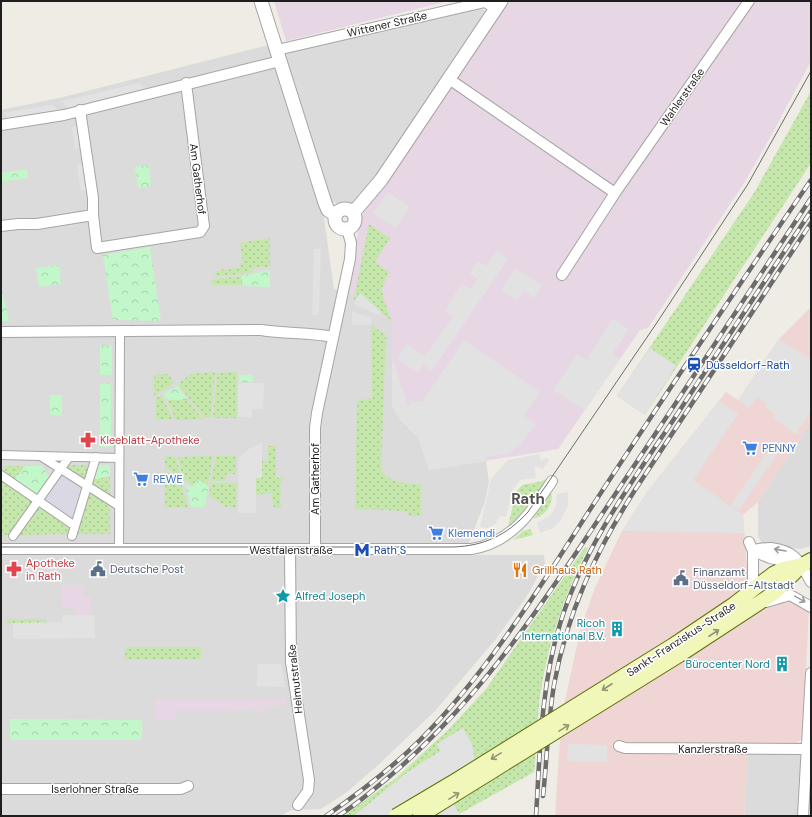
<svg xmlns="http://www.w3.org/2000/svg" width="812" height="817" font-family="'DM Sans',sans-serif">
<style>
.residential{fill:#dcdbdb}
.commercial{fill:#efd6d4}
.industrial{fill:#e7d6e3}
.grass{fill:url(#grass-dots)}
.park{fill:url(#park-crowns)}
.parking{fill:#e2e2e2}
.plaza{fill:#d9d8e4}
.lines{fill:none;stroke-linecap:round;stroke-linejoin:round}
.pedestrian-casing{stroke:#a5a5a5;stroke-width:10}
.minor-casing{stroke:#a5a5a5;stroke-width:12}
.tertiary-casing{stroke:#a5a5a5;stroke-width:15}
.secondary-casing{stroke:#5f7109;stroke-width:16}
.pedestrian{stroke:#fff;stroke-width:8}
.minor{stroke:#fff;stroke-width:10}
.tertiary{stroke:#fff;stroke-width:13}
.secondary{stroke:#f0f7b9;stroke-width:14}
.tram{stroke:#6c6c6c;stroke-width:1}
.rail-casing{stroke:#6c6c6c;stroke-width:4.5}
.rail{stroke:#fff;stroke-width:3;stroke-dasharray:9;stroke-linecap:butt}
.secondary-bridge-casing{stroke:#5f7109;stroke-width:16;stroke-linecap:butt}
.secondary-bridge{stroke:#f0f7b9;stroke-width:14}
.oneway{stroke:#9a9a9a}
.oneway2{stroke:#929573}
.labels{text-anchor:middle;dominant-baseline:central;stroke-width:3;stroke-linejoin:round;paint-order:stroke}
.street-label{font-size:11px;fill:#1e1e1e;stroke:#fff}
.transit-label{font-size:11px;fill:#164399;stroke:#fff;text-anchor:start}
.health-label{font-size:11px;fill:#be3a42;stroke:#fff;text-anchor:start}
.shop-label{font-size:11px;fill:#366cbe;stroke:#fff;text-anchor:start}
.service-label{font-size:11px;fill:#4e5e75;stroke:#fff;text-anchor:start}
.food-label{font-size:11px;fill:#c56008;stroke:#fff;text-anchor:start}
.culture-label{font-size:11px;fill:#0d838f;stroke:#fff;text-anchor:end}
.district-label{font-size:15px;font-weight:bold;fill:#515151;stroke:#fff}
</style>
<defs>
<pattern id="grass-dots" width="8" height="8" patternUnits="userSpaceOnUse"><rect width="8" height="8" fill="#c5e7ab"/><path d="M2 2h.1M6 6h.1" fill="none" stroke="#a9c693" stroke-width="1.8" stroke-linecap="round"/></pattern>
<pattern id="park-crowns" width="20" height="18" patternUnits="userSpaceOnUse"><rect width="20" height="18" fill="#c2f7ca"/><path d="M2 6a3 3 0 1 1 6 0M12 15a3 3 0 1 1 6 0" fill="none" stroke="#a6d3ad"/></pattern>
</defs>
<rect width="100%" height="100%" fill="#eeece4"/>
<!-- residential -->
<path class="residential" d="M472 6 490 12 356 204 344 206 331 201 285 58 289 49Z
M269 45 324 218 334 289 354 295 392 323V357L429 470 486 461 489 483 484 504 468 545 1 546V110L63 97Z
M811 422V546L800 549 763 545 758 536V502Z
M1 554 544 555 545 564 525 599 495 640 435 711 377 766 347 792 321 809 291 810 281 816H1Z
M811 739V816H744L748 752 796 753Z"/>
<!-- commercial -->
<path class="commercial" d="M811 307V422L758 502 743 515 748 580 743 591 564 705 581 627 595 588 622 531 647 492 726 392 738 400 779 339Z
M795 598 809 608 803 737 795 746 748 752 744 816H555L560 739 777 599Z"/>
<!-- industrial -->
<path class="industrial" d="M274 1H449L286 41Z
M505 1H811V61L767 143 744 183 648 328 640 330 558 449 429 470 392 357V323L354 295 346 293 361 217Z
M61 585H83V596H91V615H75V607H62Z
M285 698 286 704 267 707 265 708V713L253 710 175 711V719H156V699Z"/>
<!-- grass -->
<path class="grass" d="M811 91V163L645 415 617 396 754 193Z
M369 224 390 238 375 262 389 272 382 288 383 297 392 323 360 293 353 303Z
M270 238V267H256L252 270 253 272 226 276 224 274V276L216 277 215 272 222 271V267L224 270 241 267 240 263H243L240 243Z
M241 276 243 285H212L211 280Z
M371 325 386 335 381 470C388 482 409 485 421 484V516H409L408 511 355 509 357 401 372 398Z
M215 372 211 417 204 418 178 384 191 374Z
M237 372V418H213L217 373Z
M168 374 174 383 154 396V375Z
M161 395 173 419H156V398Z
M167 400H188L202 419 176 420Z
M268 446H276V478L284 477 279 487 281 489 280 504 282 508H274L271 493 256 495V478L262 477V461H268Z
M165 456 176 457 181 478 165 467Z
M213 456 208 486 198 479 194 486 183 479 178 457Z
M216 456H236V474H226V481H211Z
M67 465H91L86 483 64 469Z
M4 466H25L13 481 4 475Z
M165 470 180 480 188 507H165Z
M110 476V498L90 485 91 480Z
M1 477 35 501 12 535H1Z
M545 479 546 482 530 505 508 527 516 492 522 485 543 481Z
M211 483H237L236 507H226L209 496Z
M89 490 110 504V534H76Z
M550 493 552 496C551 506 545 517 534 518Z
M39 504 73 527 70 534 17 535Z
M530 529 533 535 513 540 523 531Z
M585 547 588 548C564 596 548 642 540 696 537 721 537 746 534 772L459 814 454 805 475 762 437 744 441 751 411 770 354 816H343L396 778 450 728 486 689Z
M7 619H46V623H7Z
M125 647H201V659H125Z"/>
<!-- park -->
<path class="park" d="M149 165 151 186 138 188 135 167Z
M27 169 28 178 1 182V173Z
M150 247 161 321 113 320 103 255Z
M59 265 61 284 39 287 36 268Z
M270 270V287L243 286 241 276Z
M1 286 9 321H1Z
M100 345 112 346V375H100Z
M239 375H253V382H239Z
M100 383H111V447H100Z
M177 386 188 400H167L164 394Z
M50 395H62V416L50 415Z
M97 465H110V476L91 480Z
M25 466H42L51 479 37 498 13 481Z
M197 479 208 486 205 507H191L185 484 192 488Z
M10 719 142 720V740H10Z"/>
<!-- parking -->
<path class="parking" d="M139 83 146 89 68 108 62 101Z
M52 105 59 110 9 119 3 113Z
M78 126 82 148 75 149 72 127Z
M83 164 88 190 81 191 77 165Z
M388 192 410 207 396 228 373 213Z
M314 249H321L319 315H312Z
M497 251 508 259 432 371 423 365 418 373 397 359 407 344 425 356 453 316 445 310 457 291 462 284 471 289 478 279 469 273 478 261 486 266Z
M515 268 542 285 534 298 524 291 517 301 501 290Z
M360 293 381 312 378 315 354 304Z
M352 311 372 318 371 325H352Z
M613 318 629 330 612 354 620 359 585 410 553 390 577 355 587 360Z
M779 339 811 359V411L796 434 773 418 775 414 765 408 767 404 757 397 749 408 738 400Z
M464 340 540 392 524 416 536 424 519 446 509 454 485 457 486 461 429 470 415 427 418 438 400 420 392 406V357L408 407 412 401 422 402Z
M650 348 676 366 645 415 617 396Z
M238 383H264L263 409H252V417H238Z
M719 401 738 414 693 480 743 515 744 533 622 531 647 492Z
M262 442V478H256V513H238L239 458 249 449Z
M768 451 776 456 739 510 731 505Z
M540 454 541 461 546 458 549 460 543 469 534 467 536 478 520 480 512 491 506 517 500 516 495 524 488 528 480 527 491 479 508 460Z
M568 492V505L561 520 553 528 540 533 537 523 551 515 556 506 557 494Z
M62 615H95V638L13 639V623L62 622Z
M257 664H282L285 687 257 686Z
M463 728 472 744 475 762 454 805 459 814 456 816H354L411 770 441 751 437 744Z
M568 744 607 745V762L567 761Z"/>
<!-- plaza -->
<path class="plaza" d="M59 466 90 485 77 530 35 501Z"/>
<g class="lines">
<!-- pedestrian casing -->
<g class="pedestrian-casing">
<path id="pedestrian" d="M1 455 119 458
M42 457 119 506
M1 475 75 526
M13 536 69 457
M72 536 96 457
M119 549 120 331"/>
</g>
<!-- minor casing -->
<g class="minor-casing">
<path id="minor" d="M277 50 485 2 496 8
M449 79 615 193
M80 110 93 198V215L97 248 200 232 204 226 186 83
M1 125 64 115 280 61
M1 226 18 224H37L93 215
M562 275 615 193 749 1
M1 332 261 330C286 334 310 332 333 337
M1 549H471C511 543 531 513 552 481
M290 550 291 662 309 780 308 791 298 805
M315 550V428L317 413 350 259 351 243 347 229
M753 551C758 548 764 548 771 548 796 551 799 561 811 582
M753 551 770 558 798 564
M748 594 753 583V551L749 542
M766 602 790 595 811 607
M619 746 625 748 807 749
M1 789H181L188 786
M803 816 811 673"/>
</g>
<!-- tertiary casing -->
<g class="tertiary-casing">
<path id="tertiary" d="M261 1 325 203 328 210 335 215
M335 219a10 10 0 1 1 20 0a10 10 0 1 1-20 0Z
M353 213 381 180 501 1"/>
</g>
<!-- secondary casing -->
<g class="secondary-casing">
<path id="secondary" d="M675 644 733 605 773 574 783 569 802 565
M681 654 774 593 802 565 811 560"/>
</g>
<!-- pedestrian -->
<use href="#pedestrian" class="pedestrian"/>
<!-- minor -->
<use href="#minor" class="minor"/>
<!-- tertiary -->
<use href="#tertiary" class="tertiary"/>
<!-- secondary -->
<use href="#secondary" class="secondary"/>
<!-- tram -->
<path class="tram" d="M1 547H453C484 546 507 535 528 512L656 324 748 184 811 71"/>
<!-- rail casing -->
<g class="rail-casing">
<path id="rail" d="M543 796C547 759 548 721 554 685 567 613 596 551 635 490L811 223
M326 816C359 793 391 769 420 740 496 664 551 568 610 479 676 379 743 279 811 180
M338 816C359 803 378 786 397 770 490 689 552 589 620 487 684 391 747 295 811 198
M536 816C540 752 541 685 560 624 583 549 629 486 672 422 718 351 765 281 811 211"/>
</g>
<!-- rail -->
<use href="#rail" class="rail"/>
<!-- secondary-bridge casing -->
<g class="secondary-bridge-casing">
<path id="secondary-bridge" d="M396 816 455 781 675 644
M420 816 681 654"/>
</g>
<!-- secondary-bridge -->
<use href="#secondary-bridge" class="secondary-bridge"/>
</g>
<!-- one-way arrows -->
<defs><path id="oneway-shaft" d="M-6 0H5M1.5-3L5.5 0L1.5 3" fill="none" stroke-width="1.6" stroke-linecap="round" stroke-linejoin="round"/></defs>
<g class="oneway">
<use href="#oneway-shaft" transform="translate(780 550) rotate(-170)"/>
<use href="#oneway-shaft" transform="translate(800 599) rotate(29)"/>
</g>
<g class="oneway2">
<use href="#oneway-shaft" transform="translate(714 633) rotate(-33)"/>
<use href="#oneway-shaft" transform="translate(607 687) rotate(147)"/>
<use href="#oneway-shaft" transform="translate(564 728) rotate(-32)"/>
<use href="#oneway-shaft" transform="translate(496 756) rotate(148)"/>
<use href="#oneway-shaft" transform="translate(454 796) rotate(-31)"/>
</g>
<!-- icons -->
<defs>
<g id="station-bare" transform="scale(1.2)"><path d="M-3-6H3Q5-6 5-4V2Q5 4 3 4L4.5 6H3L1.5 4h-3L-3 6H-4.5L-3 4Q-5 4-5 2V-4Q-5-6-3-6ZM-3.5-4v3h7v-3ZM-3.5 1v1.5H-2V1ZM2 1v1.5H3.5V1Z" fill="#1a4fb4" stroke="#fff" stroke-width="2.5" paint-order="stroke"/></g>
<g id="pharmacy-bare" transform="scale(1.2)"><path d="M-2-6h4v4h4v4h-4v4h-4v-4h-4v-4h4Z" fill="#e0444e" stroke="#fff" stroke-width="2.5" paint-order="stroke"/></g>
<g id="supermarket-bare" transform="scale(1.2)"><path d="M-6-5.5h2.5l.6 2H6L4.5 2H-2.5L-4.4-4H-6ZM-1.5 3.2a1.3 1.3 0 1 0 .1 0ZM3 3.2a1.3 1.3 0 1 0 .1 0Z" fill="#3f7fe0" stroke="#fff" stroke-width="2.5" paint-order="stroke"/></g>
<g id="metro-bare" transform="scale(1.2)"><path d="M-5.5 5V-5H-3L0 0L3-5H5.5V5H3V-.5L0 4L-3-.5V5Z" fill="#1a4fb4" stroke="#fff" stroke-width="2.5" paint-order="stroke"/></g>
<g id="civic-bare" transform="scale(1.2)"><path d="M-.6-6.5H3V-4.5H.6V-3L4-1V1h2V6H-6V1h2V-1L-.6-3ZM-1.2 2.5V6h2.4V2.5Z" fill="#5c6f8a" stroke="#fff" stroke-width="2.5" paint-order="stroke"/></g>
<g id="restaurant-bare" transform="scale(1.2)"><path d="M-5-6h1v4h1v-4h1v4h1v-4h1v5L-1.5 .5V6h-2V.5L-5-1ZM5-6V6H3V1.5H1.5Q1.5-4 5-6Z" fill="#e8710a" stroke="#fff" stroke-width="2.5" paint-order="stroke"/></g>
<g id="sight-bare" transform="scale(1.2)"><path d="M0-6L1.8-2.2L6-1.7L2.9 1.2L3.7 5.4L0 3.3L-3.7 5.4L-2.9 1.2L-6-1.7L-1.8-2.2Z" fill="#0f9aa8" stroke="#fff" stroke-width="2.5" paint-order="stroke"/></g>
<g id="building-bare" transform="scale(1.2)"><path d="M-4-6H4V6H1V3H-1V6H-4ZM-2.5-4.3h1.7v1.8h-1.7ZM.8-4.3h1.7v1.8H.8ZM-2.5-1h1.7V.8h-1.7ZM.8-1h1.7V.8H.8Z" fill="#0f9aa8" stroke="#fff" stroke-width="2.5" paint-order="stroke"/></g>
</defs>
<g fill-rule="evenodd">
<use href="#station-bare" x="694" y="365"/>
<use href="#pharmacy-bare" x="88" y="440"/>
<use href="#supermarket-bare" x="750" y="448"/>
<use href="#supermarket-bare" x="141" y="479"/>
<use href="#supermarket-bare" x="436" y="533"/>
<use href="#metro-bare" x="362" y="550"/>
<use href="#pharmacy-bare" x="14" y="569"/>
<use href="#civic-bare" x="98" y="569"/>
<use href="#restaurant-bare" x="520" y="570"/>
<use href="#civic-bare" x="681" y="578"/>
<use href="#sight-bare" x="283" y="596"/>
<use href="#building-bare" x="617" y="629"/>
<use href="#building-bare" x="782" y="664"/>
</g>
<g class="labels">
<!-- street labels -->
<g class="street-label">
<text transform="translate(387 24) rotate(-13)">Wittener Straße</text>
<text transform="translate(682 97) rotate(-55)">Wahlerstraße</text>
<text transform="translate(198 179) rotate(83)">Am Gatherhof</text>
<text transform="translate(315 479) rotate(-90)">Am Gatherhof</text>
<text x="291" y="550">Westfalenstraße</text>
<text transform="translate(681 639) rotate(-33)">Sankt-Franziskus-Straße</text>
<text transform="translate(295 679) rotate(-96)">Helmutstraße</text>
<text x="713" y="749">Kanzlerstraße</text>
<text x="95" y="789">Iserlohner Straße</text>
</g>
<!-- transit labels -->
<g class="transit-label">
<text x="706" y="365">Düsseldorf-Rath</text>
<text x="374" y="550">Rath S</text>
</g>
<!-- health labels -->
<g class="health-label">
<text x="100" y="440">Kleeblatt-Apotheke</text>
<text x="26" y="563">Apotheke<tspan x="26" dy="13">in Rath</tspan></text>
</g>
<!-- shop labels -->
<g class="shop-label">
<text x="762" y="448">PENNY</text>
<text x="153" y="479">REWE</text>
<text x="448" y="533">Klemendi</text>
</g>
<!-- service labels -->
<g class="service-label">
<text x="110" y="569">Deutsche Post</text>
<text x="693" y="572">Finanzamt<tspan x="693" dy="13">Düsseldorf-Altstadt</tspan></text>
</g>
<!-- food labels -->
<g class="food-label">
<text x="532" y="570">Grillhaus Rath</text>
</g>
<!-- culture labels -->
<g class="culture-label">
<text x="295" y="596" text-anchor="start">Alfred Joseph</text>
<text x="605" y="623">Ricoh<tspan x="605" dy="13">International B.V.</tspan></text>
<text x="770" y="664">Bürocenter Nord</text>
</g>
<!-- district labels -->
<g class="district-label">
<text x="528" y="499">Rath</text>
</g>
</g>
<!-- border -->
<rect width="812" height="817" fill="none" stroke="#1e1e1e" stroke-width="4"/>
</svg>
